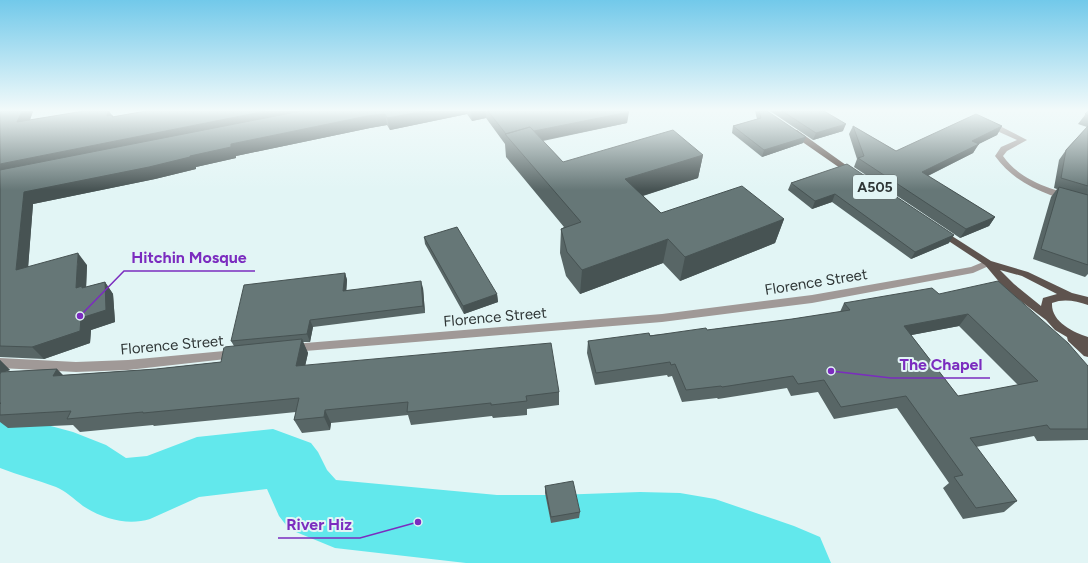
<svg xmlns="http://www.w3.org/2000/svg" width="1088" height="563" font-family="Figtree,sans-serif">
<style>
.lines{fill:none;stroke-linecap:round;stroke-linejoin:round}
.river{fill:#62e8ec;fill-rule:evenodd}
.minor{fill:#a09997;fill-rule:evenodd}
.primary{fill:#5e534e;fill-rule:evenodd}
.wall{fill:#586666;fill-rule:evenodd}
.shaded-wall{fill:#475353}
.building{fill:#677;stroke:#475353;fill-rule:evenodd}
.labels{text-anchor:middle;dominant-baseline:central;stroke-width:4;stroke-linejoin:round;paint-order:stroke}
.shield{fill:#e2f5f5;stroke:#656f6f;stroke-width:1}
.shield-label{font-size:14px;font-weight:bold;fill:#2f3636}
.street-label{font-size:15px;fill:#2f3636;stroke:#e2f5f5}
.leader{fill:none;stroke:#7b2cbf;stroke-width:1.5}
.callout-dot{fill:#7b2cbf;stroke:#e2f5f5;stroke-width:1.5}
.callout-label{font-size:16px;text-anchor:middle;font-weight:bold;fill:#7b2cbf;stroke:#e2f5f5;stroke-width:4;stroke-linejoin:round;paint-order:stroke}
</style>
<rect width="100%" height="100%" fill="#e2f5f5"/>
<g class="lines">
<!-- river -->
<path class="river" d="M0 410 25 419 73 432 106 445 126 458 147 456 197 437 273 429 311 443 318 452 327 470 336 480 497 495H556L640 492 680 493 715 499 794 526 820 537 831 563H466L335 548 296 532 286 525 279 516 267 489 199 497 150 519C128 526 103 519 83 506 74 499 66 491 56 487 37 480 18 475 0 468Z"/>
<!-- minor -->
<path class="minor" d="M986 122H992L1027 140 1007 151 1003 156C1023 184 1057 190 1088 200V206C1053 197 1017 187 995 156L1001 147 1017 140 986 126Z
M988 260 993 263 991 265 973 273 812 303 662 322 293 352 289 351 287 348 289 345 293 344 662 314 812 295 971 267Z
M235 350 239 351 241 354 239 357 235 358 128 370 76 372 0 368V358L76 362 128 360Z"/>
<!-- primary -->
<path class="primary" d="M791 130H797L857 173 853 175H850L791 134Z
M941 229 991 261 1028 272 1072 293 1088 297V305C1076 301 1064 298 1052 303 1051 322 1073 332 1088 337V357L1084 356 1068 341 1067 337 1055 330 1046 320 1006 290 985 265 938 234 936 232 938 230ZM1000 270 1022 276 1057 294 1043 298 1041 306 1014 284Z"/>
</g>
<!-- wall -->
<path class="wall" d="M0 111H33L30 120 84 111H109L113 117 146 111H628L627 123 543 141 563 162 703 155 698 178 643 196 661 213 784 219 775 243 680 281 663 263 580 294 566 276 560 253 561 229 564 227 506 157 505 144 486 118 472 121 467 114 390 130 387 125 370 128 236 156V158L196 167V169L155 179 33 204 28 267 87 265 86 287 105 282 113 294 115 322 91 330 90 343 44 359 0 357Z
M755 111H767L803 143 762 157 732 133 733 126 757 119Z
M770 111H824L843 131 813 140Z
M1088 111V274L1085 277 1033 259 1051 197 1057 189 1054 188 1059 160 1066 150 1087 127 1078 124Z
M853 126 896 151 1002 126 997 135 978 144 973 153 928 176 995 217 989 226 960 238 854 167 857 159 849 134Z
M847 164 949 243 911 259 832 202 812 209 788 190 791 183Z
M424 237 497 294 498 302 464 314 425 244Z
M345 273 347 280 346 290 423 288 425 313 313 327 310 342H303L308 353 305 366 559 392V405L527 409V415L493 418 492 416 411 425 408 415 331 423 330 430 302 433 294 420 296 412 154 426 153 425 80 432 73 425 8 428 0 422V374L1 373 0 374V360L10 370 4 372 57 369 63 375 156 369 221 362 234 346 231 341Z
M939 294 1088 366V440L1037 441 1034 436 976 447 1017 501 1004 512 963 519 943 488 949 483 897 408 834 419 818 392 791 396 787 388 718 399 717 398 682 402 672 376 668 377 667 375 595 385 587 353 588 341 707 330 792 319 840 312 844 303ZM959 326 1018 385 958 396 911 335Z
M545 486 580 512 579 518 551 523 545 493Z"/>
<!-- shaded-wall -->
<path class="shaded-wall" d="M22 111H33L25 134 17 122Z
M108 111H109L112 116V115L119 126 107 116Z
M266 111H324L0 177V164Z
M426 111H467V114L390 130 387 118Z
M471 111H486V118L472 121Z
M629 112 627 123 515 146 508 136Z
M385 114 387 125 370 128 236 156V158L196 167V169L155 179 33 204 27 282 16 270 24 192 190 156 231 144 367 116Z
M846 124 843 131 813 140 816 133Z
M1002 126 997 135 967 150 972 141Z
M806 137 803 143 762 157 764 150Z
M979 144 973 153 917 181 922 172Z
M703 155 698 178 623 202 625 179Z
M835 194 832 202 812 209 815 201Z
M995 217 989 226 960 238 966 229Z
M784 219 775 243 680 281 685 257Z
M954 235 949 243 911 259 915 252Z
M668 239 663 263 580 294 582 270Z
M78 253 87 265 86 290 76 288Z
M345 273 347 280 346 298 343 291Z
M421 281 423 288 425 313 423 306Z
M105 282 113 294 115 322 91 330 90 343 44 359 32 347 81 318Z
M497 294 498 302 464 314 463 306Z
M968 314 959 326 896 338 904 326Z
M310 320 313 327 310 342 307 334Z
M302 339 308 353 302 380 296 366Z
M0 360 10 370 0 374Z
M57 369 70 383 53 376Z
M325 410 331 423 330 430 324 417Z"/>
<!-- building -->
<path class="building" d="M0 111H22L17 122 84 111H108L107 116 112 115V117L146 111H266L0 164Z
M301 111H426L387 118 385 114 367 116 275 135 231 144V147L190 156V157L149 167 24 192 16 270 78 253 76 288 82 286V288L105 282 106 310 81 318 80 331 32 347 0 346V170Z
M488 111H628L629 112 534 131 530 127 506 134Z
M759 111H767L806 137 764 150 733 126 761 118Z
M782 111H824L846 124 816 133Z
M1088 111V116L1085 114Z
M976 114 1002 126 972 141 979 144 922 172 995 217 966 229 858 158 864 156 853 126 896 151Z
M1088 126V186L1061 178 1066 150Z
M530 127 563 162 673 130 703 155 625 179 661 213 742 186 784 219 685 257 668 239 582 270 567 252 561 229 581 222 505 134Z
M847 164 954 235 915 252 835 194 815 201 791 183Z
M1059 187 1088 195V265L1041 249Z
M457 227 497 294 463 306 424 237Z
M345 273 343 291 421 281 423 306 310 320 307 334 231 341 244 285Z
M998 281 1068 343 1088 366V429H1050L1047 425 970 438 1017 501 976 508 954 477 963 475 906 396 841 407 824 380 798 384 793 376 722 387 721 386 686 390 675 364 671 365 670 362 596 373 588 341 649 333 650 336 706 328 707 330 792 319 850 310 844 303 932 288 939 294ZM968 314 1038 381 958 396 904 326Z
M302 339 296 366 551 343 559 392 526 396 527 401 491 405V403L407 412 408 402 325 410 324 417 294 420 299 398 143 413V412L67 419 71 411 0 415V404L1 403H0V374L1 372 57 369 53 376 156 369 221 362 224 347Z
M573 481 580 512 551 517 545 486Z"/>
<!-- sky -->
<linearGradient id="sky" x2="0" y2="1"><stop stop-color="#72c9ea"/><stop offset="0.58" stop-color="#f2fafa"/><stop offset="1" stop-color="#f2fafa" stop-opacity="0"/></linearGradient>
<rect width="1088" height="190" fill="url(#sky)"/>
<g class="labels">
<!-- shield labels -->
<rect class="shield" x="853" y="175" width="44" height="24" rx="3"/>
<g class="shield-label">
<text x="875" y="187">A505</text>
</g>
<!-- street labels -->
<g class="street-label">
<text transform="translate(816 282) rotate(-9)">Florence Street</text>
<text transform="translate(495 317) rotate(-5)">Florence Street</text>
<text transform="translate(172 345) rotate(-5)">Florence Street</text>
</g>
</g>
<!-- callouts -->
<path class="leader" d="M80 316L124 271H255M831 371L891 378H990M418 522L360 538H278"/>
<g class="callout-dot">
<circle cx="80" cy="316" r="4"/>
<circle cx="831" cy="371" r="4"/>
<circle cx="418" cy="522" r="4"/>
</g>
<g class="callout-label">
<text x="189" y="263">Hitchin Mosque</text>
<text x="941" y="370">The Chapel</text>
<text x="319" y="530">River Hiz</text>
</g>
</svg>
